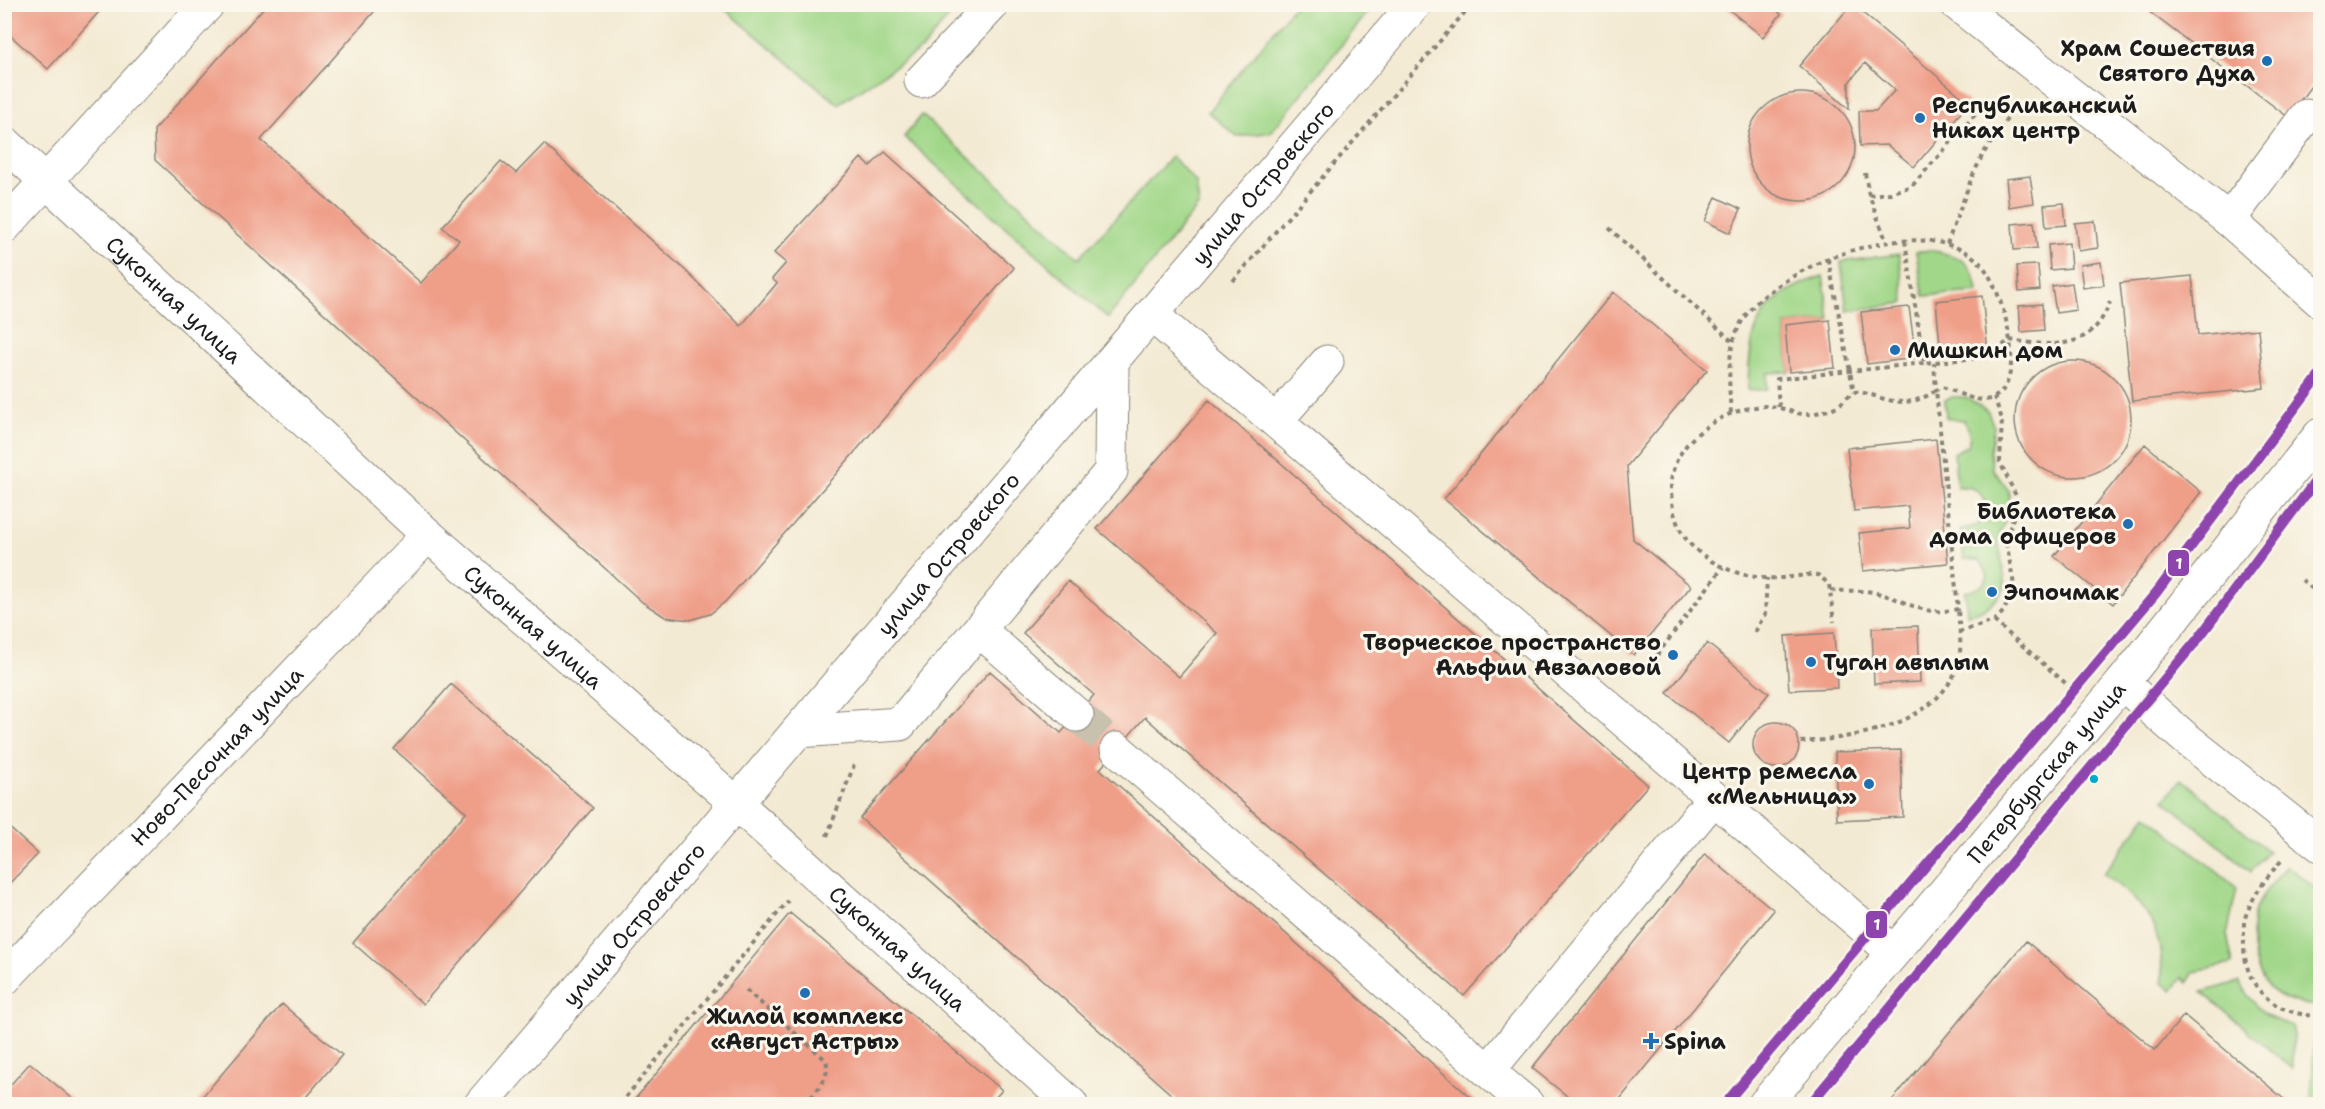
<svg xmlns="http://www.w3.org/2000/svg" width="2325" height="1109" font-family="'Shantell Sans',sans-serif">
<style>
.green{fill:#a0d788;stroke:#5e7a52;stroke-width:1.5}
.building{fill:#ef9e88}
.lines{fill:none;stroke-linecap:round;stroke-linejoin:round}
.minor-tunnel{stroke:#c8c1ae;stroke-width:33;stroke-dasharray:33 16;stroke-linecap:butt}
.minor-casing{stroke:#888378;stroke-width:35}
.path{stroke:#888378;stroke-width:4;stroke-dasharray:4.5 4.5;stroke-linecap:butt}
.minor{stroke:#fff;stroke-width:33}
.metro-1-casing{stroke:#fbf7ec;stroke-width:15}
.metro-1{stroke:#8e44ad;stroke-width:10}
.poi-dot{fill:#1f6fb2;stroke:#fbf7ec;stroke-width:2}
.bus-dot{fill:#00a9ce;stroke:#fbf7ec;stroke-width:2}
.labels{text-anchor:middle;dominant-baseline:central;stroke-width:6;stroke-linejoin:round;paint-order:stroke}
.poi-label{font-size:22px;font-weight:bold;fill:#1c1c1c;stroke:#fbf7ec;text-anchor:start}
.street-label{font-size:22px;fill:#1c1c1c;stroke:#fbf7ec}
.line-badge{stroke:#fbf7ec;stroke-width:2}
.badge-label{font-size:16px;text-anchor:middle;font-weight:bold;fill:#fff}
</style>
<rect width="100%" height="100%" fill="#fbf7ec"/>
<filter id="ink" filterUnits="userSpaceOnUse"><feTurbulence type="fractalNoise" baseFrequency=".0167" numOctaves="2"/><feDisplacementMap in="SourceGraphic" scale="12" xChannelSelector="R" yChannelSelector="G"/><feConvolveMatrix kernelMatrix="1 2 1 2 8 2 1 2 1" color-interpolation-filters="sRGB"/></filter>
<filter id="wash" filterUnits="userSpaceOnUse"><feTurbulence type="fractalNoise" baseFrequency=".008" numOctaves="4" result="noise"/><feDisplacementMap in="SourceGraphic" scale="24" xChannelSelector="R" yChannelSelector="G"/><feGaussianBlur stdDeviation="1.35" result="paint"/><feColorMatrix in="noise" values="0 0 0 0 0 0 0 0 0 0 0 0 0 0 0 0 0 1.4 0 .05"/><feComposite in="paint" operator="in"/></filter>
<g filter="url(#wash)">
<rect width="100%" height="100%" fill="#f3ead3"/>
<!-- green -->
<path class="green" d="M720 5H959L922 49 838 104Z
M1295 5H1374L1271 132 1237 137 1208 112Z
M922 115 1079 258 1172 156 1196 183 1199 205 1108 318 904 137Z
M1930 250C1958 256 1974 260 1978 292L1924 296 1916 252Z
M1899 254 1905 303 1847 311 1841 262Z
M1823 276 1830 320 1785 325 1789 372 1767 373V389L1748 391C1749 326 1758 297 1823 276Z
M1953 397H1966L1982 407 1988 412 1994 427 1990 451 1992 468 2009 491 2008 512 1998 540 2006 586C1996 602 1986 611 1967 614L1965 591C1977 589 1984 588 1988 575L1980 560 1964 559 1961 530 1978 525C1991 504 1984 485 1957 487L1954 453 1968 445 1970 436 1964 420 1946 418 1945 400Z
M2182 779 2268 851 2251 872 2164 800Z
M2147 815 2237 888 2227 935 2233 964 2194 972 2187 983 2182 978 2172 991 2162 982C2162 925 2149 907 2103 874Z
M2287 866 2320 891V1006C2280 1003 2258 989 2253 947 2252 934 2251 923 2255 910 2260 895 2277 879 2287 866Z
M2239 982C2252 1006 2267 1019 2293 1026V1069L2202 992Z
M2315 1032H2320V1100L2311 1101Z"/>
<g id="blocks">
<!-- building -->
<path class="building" d="M4 4H106L48 69 4 30Z
M267 4H381L261 140 421 283 459 240 442 227 501 161 516 173 544 144 686 271 741 326 777 283 772 279 786 263 774 253 861 158 870 166 885 152 1014 268 726 601 710 614 690 620 665 617 642 602 155 160 154 130Z
M1722 4H1769L1781 14 1763 37Z
M1852 4 1969 103 1914 167 1887 145 1860 146 1859 111H1876L1895 90 1865 63 1849 82V109L1799 66Z
M2139 4H2320V74L2288 117Z
M1747 147a54 54 0 1 1 108 0a54 54 0 1 1-108 0Z
M2030 176 2034 203 2009 207 2006 179Z
M1716 197 1741 209 1730 233 1705 221Z
M2064 203 2066 225 2046 227 2044 205Z
M2095 221 2098 248 2078 251 2075 223Z
M2034 222 2037 248 2014 250 2012 224Z
M2069 243 2071 268 2050 270 2048 245Z
M2101 262 2104 285 2083 288 2080 265Z
M2038 265 2040 290 2019 292 2017 266Z
M2192 276 2198 335 2258 329 2264 388 2132 401 2120 283Z
M2072 283 2076 310 2056 313 2052 286Z
M1613 292 1707 370 1627 466 1633 539 1691 586 1634 655 1444 499Z
M1982 296 1988 351 1941 356 1936 301Z
M2042 304 2044 330 2021 332 2019 306Z
M1909 307 1916 358 1867 364 1861 312Z
M1830 320 1835 368 1789 372 1785 325Z
M2015 419a58 58 0 1 1 116 0a58 58 0 1 1-116 0Z
M1209 400 1648 785 1464 996 1145 717 1100 769 1478 1104H1182L860 818 990 671 1061 733 1077 715 1094 695 1023 633 1068 581 1179 677 1217 633 1097 529Z
M1936 439 1948 563 1863 571 1859 533 1910 528 1908 506 1854 511 1847 448Z
M2145 444 2201 492 2113 604 2054 556Z
M1918 626 1920 682 1874 684 1872 628Z
M1834 633 1837 688 1789 690 1785 636Z
M1707 643 1769 693 1729 743 1667 693Z
M451 684 593 808 423 1004 353 943 466 812 394 749Z
M1753 745a23 23 0 1 1 46 0a23 23 0 1 1-46 0Z
M1901 750 1903 817 1837 820 1835 752Z
M4 823 38 854 4 889Z
M1705 854 1774 910 1616 1104H1577L1532 1068Z
M790 913 1002 1090 990 1104H631Z
M2026 941 2155 1050 2184 1015 2285 1100 2281 1104H1889Z
M282 1004 342 1055 300 1104H196Z
M30 1063 79 1104H4V1092Z"/>
</g>
</g>
<g filter="url(#ink)">
<use href="#blocks" fill-opacity="0" stroke="#888378" stroke-width="1.5"/>
<g class="lines">
<!-- minor-tunnel -->
<path class="minor-tunnel" d="M1077 715 1117 749"/>
<!-- minor casing -->
<g class="minor-casing">
<g id="minor">
<path d="M1957 4 2229 220 2320 301"/>
<path d="M921 81 993 4"/>
<path id="s1" d="M4 142 428 535 736 803 1071 1104"/>
<path d="M2229 220 2306 116"/>
<path d="M4 227 208 4"/>
<path d="M1152 315 1893 952"/>
<path d="M1276 421 1327 362"/>
<path d="M979 630 1077 715"/>
<path d="M2122 683 2184 737 2320 845"/>
<path d="M798 731 900 724 1111 471 1112 362"/>
<path d="M1117 749 1488 1071"/>
<path id="s2" d="M4 979 428 535"/>
<path id="s3" d="M481 1104 1415 4"/>
<path d="M1527 1104 1488 1071 1713 799"/>
<path id="s4" d="M1765 1104 2122 683 2320 435"/>
</g>
</g>
<!-- path -->
<path class="path" d="M1865 173 1869 195 1887 243
M1869 195 1890 193 1912 186 1989 99
M1609 228 1733 342
M1905 241 1924 363 1990 357 2009 340C2054 346 2091 352 2110 302
M1947 244 1972 177 1983 154 2009 116
M1828 259 1854 392
M1233 281 1472 4
M1779 407 1777 379 1924 363
M1731 413C1725 340 1732 311 1797 274 1843 247 1938 219 1981 264 2002 287 2032 386 1990 399 1975 403 1956 391 1942 387L1936 390 1934 363
M2302 580 2320 595
M1831 590C1846 592 1862 589 1877 593 1911 601 1919 617 1958 609L1936 390C1914 406 1897 404 1872 395 1867 394 1860 391 1855 392 1849 394 1845 400 1840 404 1832 410 1821 412 1811 414 1795 416 1783 406 1767 406 1725 407 1671 440 1671 486 1671 509 1677 532 1694 548 1721 572 1756 582 1791 577 1801 576 1808 574 1818 575L1829 584 1834 622
M1994 621 2070 687
M1755 632 1765 614 1767 578
M1959 632 1994 621 2004 611 2014 585 2006 541 2016 508V496L2000 462 2002 419 1994 397
M1657 655 1723 567
M1801 742C1854 738 1929 727 1955 673 1964 654 1959 630 1958 609
M827 836 854 765
M2281 861C2266 878 2254 894 2246 915 2243 922 2244 931 2244 938 2242 987 2273 1015 2320 1016
M746 990 826 1060C831 1078 816 1091 805 1104
M620 1104 788 901"/>
<!-- minor -->
<use href="#minor" class="minor"/>
<!-- metro-1 casing -->
<g class="metro-1-casing">
<path id="metro-1" d="M1725 1104 2156 593 2320 375
M1810 1104 2198 639 2320 475"/>
</g>
<!-- metro-1 -->
<use href="#metro-1" class="metro-1"/>
</g>
</g>
<!-- markers -->
<g class="poi-dot">
<circle cx="2267" cy="61" r="6"/>
<circle cx="1920" cy="118" r="6"/>
<circle cx="1895" cy="350" r="6"/>
<circle cx="2128" cy="524" r="6"/>
<circle cx="1992" cy="592" r="6"/>
<circle cx="1673" cy="655" r="6"/>
<circle cx="1811" cy="662" r="6"/>
<circle cx="1869" cy="784" r="6"/>
<circle cx="805" cy="993" r="6"/>
<path d="M1648 1032h6v6h6v6h-6v6h-6v-6h-6v-6h6z"/>
</g>
<circle class="bus-dot" cx="2094" cy="779" r="5"/>
<g class="labels">
<!-- poi labels -->
<g class="poi-label">
<text x="2255" y="48" text-anchor="end">Храм Сошествия<tspan x="2255" dy="25">Святого Духа</tspan></text>
<text x="1932" y="105">Республиканский<tspan x="1932" dy="25">Никах центр</tspan></text>
<text x="1907" y="350">Мишкин дом</text>
<text x="2116" y="511" text-anchor="end">Библиотека<tspan x="2116" dy="25">дома офицеров</tspan></text>
<text x="2004" y="592">Эчпочмак</text>
<text x="1661" y="642" text-anchor="end">Творческое пространство<tspan x="1661" dy="25">Альфии Авзаловой</tspan></text>
<text x="1823" y="662">Туган авылым</text>
<text x="1857" y="771" text-anchor="end">Центр ремесла<tspan x="1857" dy="25">«Мельница»</tspan></text>
<text x="805" y="1016" text-anchor="middle">Жилой комплекс<tspan x="805" dy="25">«Август Астры»</tspan></text>
<text x="1664" y="1041">Spina</text>
</g>
<!-- street labels -->
<g class="street-label">
<text stroke="none"><textPath href="#s3" startOffset="1208">улица Островского</textPath></text>
<text stroke="none"><textPath href="#s1" startOffset="232">Суконная улица</textPath></text>
<text stroke="none"><textPath href="#s3" startOffset="722">улица Островского</textPath></text>
<text stroke="none"><textPath href="#s1" startOffset="718">Суконная улица</textPath></text>
<text stroke="none"><textPath href="#s2" startOffset="308">Ново-Песочная улица</textPath></text>
<text stroke="none"><textPath href="#s4" startOffset="435">Петербургская улица</textPath></text>
<text stroke="none"><textPath href="#s3" startOffset="236">улица Островского</textPath></text>
<text stroke="none"><textPath href="#s1" startOffset="1204">Суконная улица</textPath></text>
</g>
</g>
<g class="line-badge">
<rect x="2167" y="549" width="23" height="28" rx="6" fill="#8e44ad"/>
<rect x="1865" y="910" width="23" height="29" rx="6" fill="#8e44ad"/>
</g>
<g class="badge-label">
<text x="2179" y="569">1</text>
<text x="1877" y="930">1</text>
</g>
<!-- margin -->
<rect width="2325" height="1109" fill="none" stroke="#fbf7ec" stroke-width="24"/>
</svg>
